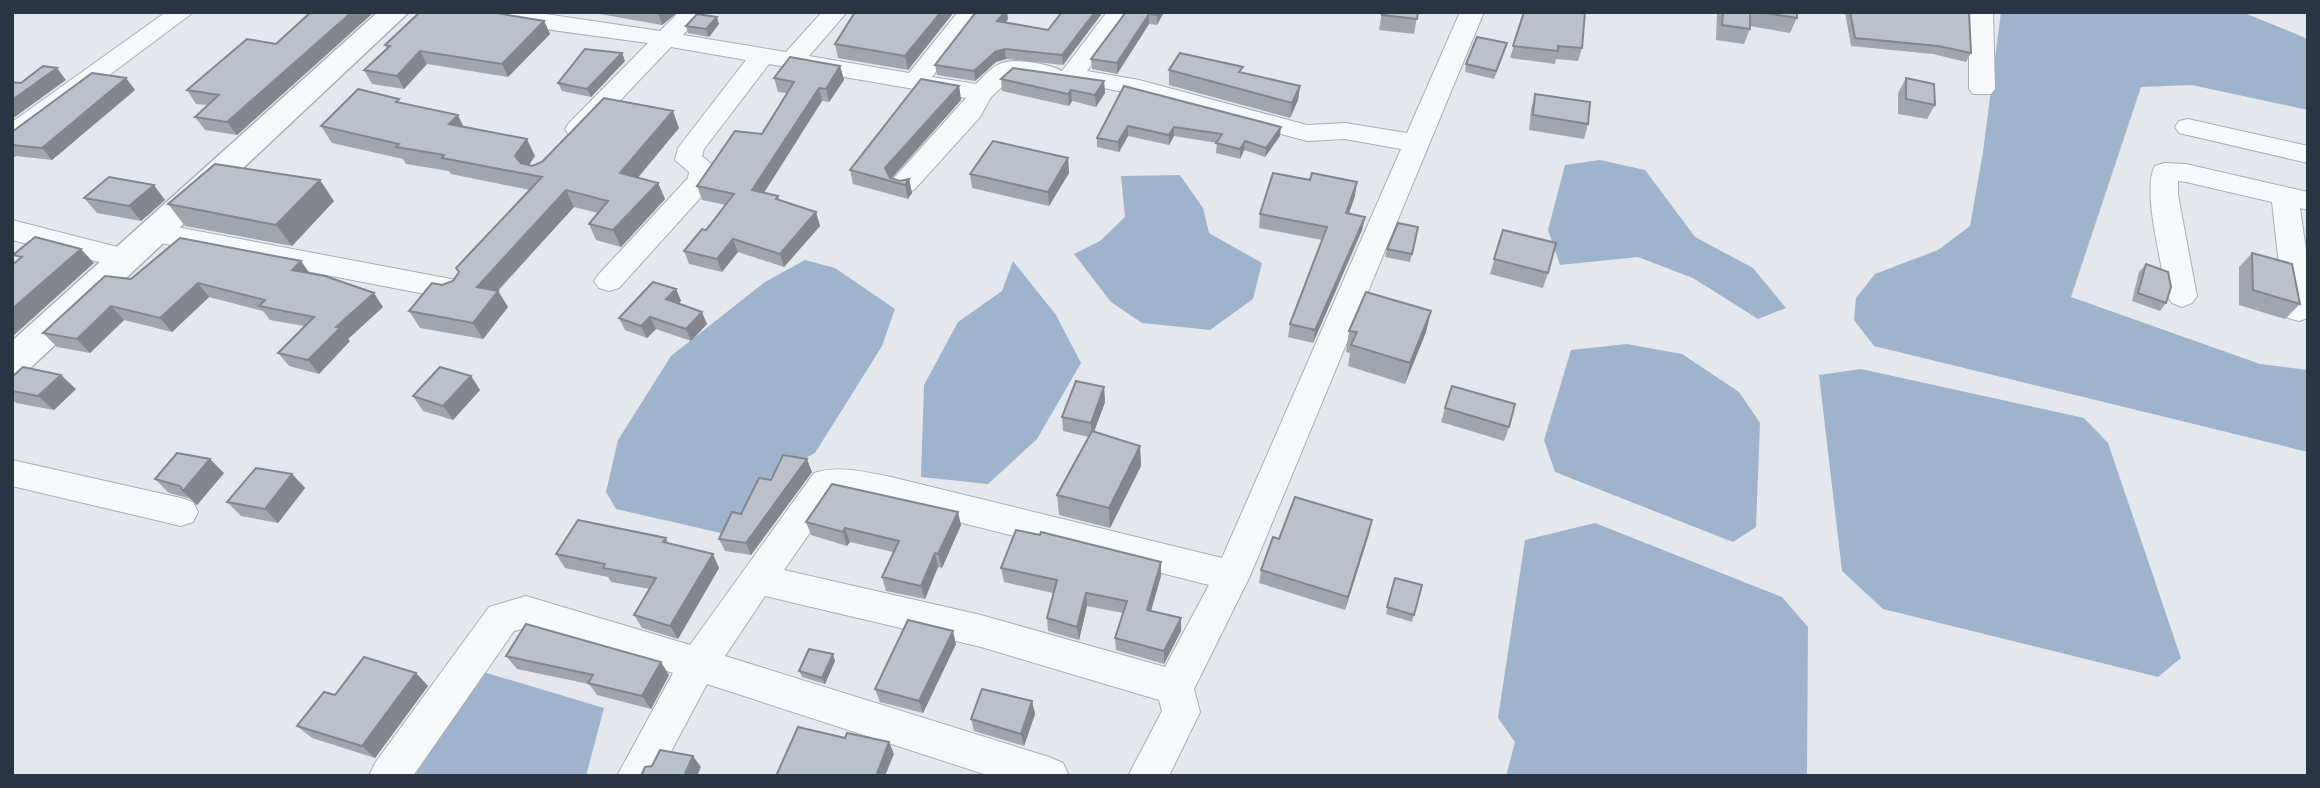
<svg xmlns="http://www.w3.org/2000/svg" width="2320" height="788" font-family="'Source Sans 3',sans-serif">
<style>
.water{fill:#9fb4cc}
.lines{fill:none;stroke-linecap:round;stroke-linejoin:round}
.minor-casing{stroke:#a9aeb7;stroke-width:2}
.tertiary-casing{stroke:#a9aeb7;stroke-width:3}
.minor{fill:#f7f8fa;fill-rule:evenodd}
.tertiary{fill:#f7f8fa;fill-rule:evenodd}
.wall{fill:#a1a5ae}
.shaded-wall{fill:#83868d}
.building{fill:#bbc0ca;stroke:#83868d;stroke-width:2}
</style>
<rect width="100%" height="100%" fill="#e4e7ec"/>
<!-- water -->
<path class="water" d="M2001 12H2242L2308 39V110L2192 85 2141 87 2071 297 2260 364 2308 370V452L1874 346 1854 320 1856 298 1875 274 1938 250 1970 226 1983 152Z
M1600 160 1645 170 1695 237 1753 268 1786 308 1758 319 1693 278 1638 257 1560 265 1548 230 1565 165Z
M1180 175 1203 208 1209 233 1262 263 1253 299 1210 330 1142 323 1111 302 1074 254 1100 241 1125 217 1121 176Z
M805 260 835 268 895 309 882 346 815 453 771 477 725 534 616 509 606 492 618 440 671 356 765 282Z
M1013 261 1056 315 1081 363 1037 439 988 484 921 477 924 385 958 322 1002 291Z
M1627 344 1682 354 1739 392 1760 423 1756 527 1733 542 1555 472 1544 440 1571 350Z
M1861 369 2084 418 2108 443 2181 658 2158 677 1883 609 1842 571 1819 375Z
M1595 523 1782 597 1808 627 1807 776H1506L1515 742 1498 718 1525 540Z
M480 671 604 708 586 776H407Z"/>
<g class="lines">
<!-- minor casing -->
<g class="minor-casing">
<path id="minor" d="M166 12 191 14 21 141 12 143V122Z
M458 12H532L660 31 679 12H704L683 35 786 52 822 12H847L809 56 909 73 958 12H982L932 77 976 84C983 77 992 66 1002 63 1015 58 1051 64 1062 71L1107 12H1131L1087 71 1139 80 1307 125 1345 123 1407 133 1460 12H1484L1250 576 1194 689 1200 712 1169 776H1128L1162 711 1159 700 981 647 765 596 725 656 1049 757 1063 763 1069 776H990L707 684 658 776H617L673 673 526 628 514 631 413 776H369L375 763 489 607 526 596 690 645 814 473C840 465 864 472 891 477L1222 558 1401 149 1345 139 1307 141 1137 95 1061 79 1052 81 1013 77 991 97 980 117 914 190 904 193 894 190 890 184 894 178 966 98 769 64 704 149 702 156 716 168 711 186 619 288 609 291 599 288 594 281 599 274 688 178 689 172 675 160 678 148 746 60 671 47 587 135H569L565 129 569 123 648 43 470 19ZM836 495 891 505 1209 585 1165 667 981 615 784 570Z
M1969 12H1993L1995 89 1991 94H1973L1969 89Z
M2188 119 2308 146V163L2179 133 2175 127 2179 121Z
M2164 163 2186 164 2308 192V210L2300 208 2308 264V318L2299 321 2288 318 2284 310 2272 202 2186 182 2178 181V195L2197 296 2192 303 2182 307 2172 303 2167 296C2163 268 2141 188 2155 166Z
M12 220 137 252 141 259 137 266 127 269 12 240Z
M155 223 451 279 461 282 466 289 461 296 451 299 145 240 141 233 145 226Z
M12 460 181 498 193 502 198 512 193 522 181 526 12 486Z"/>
</g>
<!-- tertiary casing -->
<g class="tertiary-casing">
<path id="tertiary" d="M378 12H409L25 373 12 377V341Z"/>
</g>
<!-- minor -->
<use href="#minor" class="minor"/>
<!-- tertiary -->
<use href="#tertiary" class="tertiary"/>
</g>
<!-- wall -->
<path class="wall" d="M311 12H374L237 135 205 130 195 117 208 105 196 104 187 90 276 44Z
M588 12H678L662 25Z
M954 12 908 70 838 58 835 44Z
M1062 12H1103L1063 65 1006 59 996 62 975 81 937 75 935 65 1008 19 1005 23 1048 30Z
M1126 12H1164L1157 25 1149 24 1117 74 1092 69 1091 59Z
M1382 12H1418L1414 34 1379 30Z
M1524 12 1582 48 1578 61 1556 59 1555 64 1510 58Z
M1717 12H1750V29L1744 44 1716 40Z
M1750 12H1797V18L1790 33 1750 26Z
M1845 12H1969L1971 53 1966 62 1933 54 1851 46Z
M544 21 550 34 508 77 427 64 404 89 372 84 364 70 387 49 385 45Z
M719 24 709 37 688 33 686 26Z
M1505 51 1494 79 1465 72 1466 64Z
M622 53 625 61 591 97 562 91 558 83Z
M840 66 844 80 829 102 822 101 764 192 778 196 780 201 816 212 820 226 784 267 738 252 722 272 689 264 684 251 706 230 726 205 702 200 697 186 762 134 787 93 778 92 774 78Z
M1169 70 1242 73 1300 86 1298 100 1290 118 1169 85Z
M126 78 135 90 52 160 16 156 12 159V132Z
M1906 78 1935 105 1927 119 1898 114V93Z
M1001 79 1104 81 1105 93 1096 107 1072 101 1069 106 1002 91Z
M959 86 961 100 891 179 900 181 909 179 912 193 908 199 853 184 850 170Z
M1124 86 1280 136 1265 157 1244 150 1240 159 1216 153 1217 143 1174 136 1169 145 1128 136 1119 152 1097 147V138Z
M1535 94 1588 124 1584 139 1529 130 1531 109Z
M401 103 535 156 529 165 532 166 679 128 638 178 658 183 665 199 621 247 596 240 589 224 598 213 574 207 498 291 508 307 483 339 420 328 409 311 442 285 453 281 530 190 451 174 449 171 406 164 403 159 332 143 321 126Z
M1068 158 1069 173 1049 206 972 188 970 174Z
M1355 196 1349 213 1365 217 1362 230 1313 343 1288 337 1290 324 1322 240 1259 228 1260 214Z
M84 198 165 200 141 221 97 213Z
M334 201 292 246 185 226 168 204Z
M1418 227 1410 262 1385 257 1387 249Z
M1503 230 1548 273 1543 288 1490 274Z
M2252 253 2300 304 2285 319 2239 305V267Z
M2146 264 2166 303 2160 311 2132 301 2139 272Z
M310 273 383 307 348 339 350 341 319 374 289 366 278 353 304 326 270 320 263 311 209 297 172 332 124 320 90 353 57 347 43 333 131 279Z
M676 289 681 301 679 304 707 324 691 341 656 329 647 338 625 330 619 318Z
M1431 311 1426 332 1405 384 1348 366 1350 353 1346 352 1349 331Z
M471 376 480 390 453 420 423 411 413 396Z
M12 377 76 389 54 410 16 403 12 400Z
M1104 387 1105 402 1094 432 1140 446 1141 466 1110 528 1059 515 1057 495 1089 437 1063 431 1062 417Z
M1445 408 1509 427 1504 441 1441 422Z
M812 472 751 555 725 551 719 539 771 480Z
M224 473 197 505 191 499 169 493 155 479Z
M292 474 305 488 278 523 241 516 227 502Z
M1372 520 1369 534 1345 610 1259 583 1261 570Z
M806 522 961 525 942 568 938 567 925 599 886 591 882 577 893 552 850 542 847 546 811 535Z
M666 538 669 544 719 568 678 639 642 628 634 615 650 589 611 582 608 577 565 568 556 554Z
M1161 562V576L1151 611 1181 618V631L1164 664 1116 650 1115 638 1123 613 1087 606 1079 640 1048 631 1047 618 1053 593 1004 582 1001 568Z
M1395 578 1422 585 1412 622 1386 614Z
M956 644 923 713 880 702 875 689Z
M506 656 669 675 651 709 597 695 589 684 517 669Z
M835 661 825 684 802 677 799 671Z
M416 673 428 686 375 758 312 738 297 726Z
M1032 701 1035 714 1024 746 974 731 971 719Z"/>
<!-- shaded-wall -->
<path class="shaded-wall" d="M352 12H374L237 135 227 122Z
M658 12H678L662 25Z
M941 12H954L908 70 905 56Z
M1005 12H1007L1008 19 999 32 997 21Z
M1095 12H1103L1063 65 1062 55Z
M1158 12H1164L1157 25V15Z
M1149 14V24L1117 74V63Z
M717 17 719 24 709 37 706 29Z
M544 21 550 34 508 77 502 64Z
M1005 49 1006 59 996 62 975 81 974 71 995 52Z
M420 51 427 64 404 89 397 76Z
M622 53 625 61 591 97 587 89Z
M840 66 844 80 829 102 826 89Z
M57 68 66 80 12 119V100Z
M126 78 135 90 52 160 42 148Z
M1104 81 1105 93 1096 107 1095 95Z
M959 86 961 100 890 180 885 168Z
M1300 86 1298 100 1290 118 1292 103Z
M819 88 822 101 757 204 752 190Z
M1071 90 1072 101 1069 106 1068 94Z
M673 111 679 128 627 190 620 173Z
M458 115 466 132 449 124Z
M1128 126V136L1119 152 1118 142Z
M1174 127V136L1169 145V135Z
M1281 127 1280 136 1265 157 1266 148Z
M527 139 535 156 524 172 515 156Z
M1245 141 1244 150 1240 159V149Z
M1068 158 1069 173 1049 206 1048 192Z
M909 179 912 193 908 199 905 185Z
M320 180 334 201 292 246 276 225Z
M1357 182 1355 196 1344 227 1346 213Z
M658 183 665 199 621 247 613 230Z
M154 185 165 200 141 221 129 206Z
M566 190 574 207 486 303 477 287Z
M816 212 820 226 784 267 780 254Z
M1365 217 1362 230 1313 343 1315 330Z
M733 239 738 252 722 272 717 259Z
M81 249 94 263 12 337V309Z
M301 261 311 275 292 270Z
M198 283 209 297 172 332 160 318Z
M676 289 681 301 671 311 666 299Z
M498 291 508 307 483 339 473 323Z
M374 293 383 307 348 339 350 341 319 374 308 360 336 327Z
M111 306 124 320 90 353 77 339Z
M1431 311 1426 332 1405 384 1410 363Z
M702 312 707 324 691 341 686 329Z
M650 317 656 329 647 338 641 326Z
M61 375 76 389 54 410 38 396Z
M471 376 480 390 453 420 443 406Z
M1104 387 1105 402 1092 437 1091 423Z
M1140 446 1141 466 1110 528 1109 508Z
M210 459 224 473 197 505 183 491Z
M807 459 812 472 751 555 746 543Z
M292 474 305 488 278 523 265 509Z
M958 512 961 525 942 568 938 554Z
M1372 520 1369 534 1345 610 1348 597Z
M845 528 850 542 847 546 843 532Z
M935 553 938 567 925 599 921 586Z
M713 554 719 568 678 639 670 626Z
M1161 562V576L1147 624V610Z
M1086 593 1087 606 1079 640 1077 627Z
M1181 618V631L1164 664V651Z
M953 631 956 644 923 713 919 701Z
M833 654 835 661 825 684 822 678Z
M661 662 669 675 651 709 642 696Z
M416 673 428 686 375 758 362 746Z
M1032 701 1035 714 1024 746 1021 734Z
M889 742 894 754 885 776H876Z
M693 756 701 767 697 776H684Z"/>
<!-- building -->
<path class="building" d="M311 12H352L227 122 195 117 219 95 187 90 247 39 276 44Z
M420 12H490L544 21 502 64 420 51 397 76 364 70 390 46 385 45Z
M855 12H941L905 56 835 44Z
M976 12H1005L997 21 1048 30 1062 12H1095L1062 55 1005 49 995 52 974 71 935 65Z
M1126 12H1158L1157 15 1149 14 1117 63 1091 59Z
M1382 12H1418L1417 19 1382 15Z
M1524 12H1585L1582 48 1558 46V51L1513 46Z
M1723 12H1750V29L1722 25Z
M1760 12H1797V18Z
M1850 12H1969L1971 53 1938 46 1855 38Z
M697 14 717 17 706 29 686 26Z
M1477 37 1507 43 1496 71 1466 64Z
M585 49 622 53 587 89 558 83Z
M1180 53 1243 67 1239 72 1300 86 1292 103 1169 70Z
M790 57 840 66 826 89 819 88 752 190 778 196 776 199 816 212 780 254 733 239 717 259 684 251 702 229 706 230 734 194 697 186 735 131 762 134 794 82 774 78Z
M43 66 57 68 12 100V82L21 83Z
M1013 68 1104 81 1095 95 1071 90 1068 94 1001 79Z
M92 73 126 78 42 148 12 145V132Z
M1906 78 1934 84 1935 105 1906 99Z
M921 79 959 86 885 168 890 178 900 181 909 179 905 185 850 170Z
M1124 86 1281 127 1266 148 1245 141 1240 149 1216 143 1222 134 1174 127 1169 135 1128 126 1118 142 1097 138Z
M358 89 399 99 396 102 458 115 449 124 527 139 515 156 521 163 532 166 542 162 604 98 673 111 620 173 658 183 613 230 589 224 608 201 566 190 477 287 498 291 473 323 409 311 432 283 442 285 453 281 459 272 456 268 542 177 442 158 444 155 396 147 399 144 321 126Z
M1535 94 1590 102 1588 124 1533 115Z
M993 141 1068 158 1048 192 970 174Z
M215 164 320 180 276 225 168 204Z
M1273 173 1310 180 1312 173 1357 182 1346 213 1365 217 1315 330 1290 324 1327 227 1260 214Z
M109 177 154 185 129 206 84 198Z
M1398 223 1418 227 1412 254 1387 249Z
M1503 230 1556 243 1548 273 1494 259Z
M35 237 81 249 12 309V265L22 257 13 255Z
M180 238 301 261 292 270 325 276 374 293 336 327 340 328 308 360 278 353 314 317 259 306 265 300 198 283 160 318 111 306 77 339 43 333 105 276 131 279Z
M2252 253 2292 264 2300 304 2253 290Z
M2146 264 2168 272 2171 287 2166 303 2138 293Z
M653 282 676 289 666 299 702 312 686 329 650 317 641 326 619 318Z
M1366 292 1431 311 1410 363 1351 345 1357 332 1349 331Z
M23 367 61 375 38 396 12 391V377Z
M440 367 471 376 443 406 413 396Z
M1076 381 1104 387 1091 423 1062 417Z
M1452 386 1515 404 1509 427 1445 408Z
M1092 431 1140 446 1109 508 1057 495Z
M177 453 210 459 183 491 180 486 155 479Z
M783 455 807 459 746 543 719 539 732 512 741 514 759 478 771 480Z
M256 468 292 474 265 509 227 502Z
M832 484 958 512 938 554 935 553 921 586 882 577 899 541 845 528 843 532 806 522Z
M1295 497 1372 520 1348 597 1261 570 1273 537 1279 539Z
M578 520 666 538 663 542 713 554 670 626 634 615 656 578 603 568 605 564 556 554Z
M1016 530 1040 535 1041 532 1161 562 1147 610 1181 618 1164 651 1115 638 1127 601 1086 593 1077 627 1047 618 1057 580 1001 568Z
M1395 578 1422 585 1414 615 1387 607Z
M908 620 953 631 919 701 875 689Z
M526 624 661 662 642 696 588 683 593 675 506 656Z
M809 649 833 654 822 678 799 671Z
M364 657 416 673 362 746 297 726 324 692 335 695Z
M982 689 1032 701 1021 734 971 719Z
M798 727 845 738 847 733 889 742 876 776H776Z
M660 750 693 756 684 776H641L645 767 652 766Z"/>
<!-- border -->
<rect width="2320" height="788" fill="none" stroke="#2b3445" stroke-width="28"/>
</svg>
